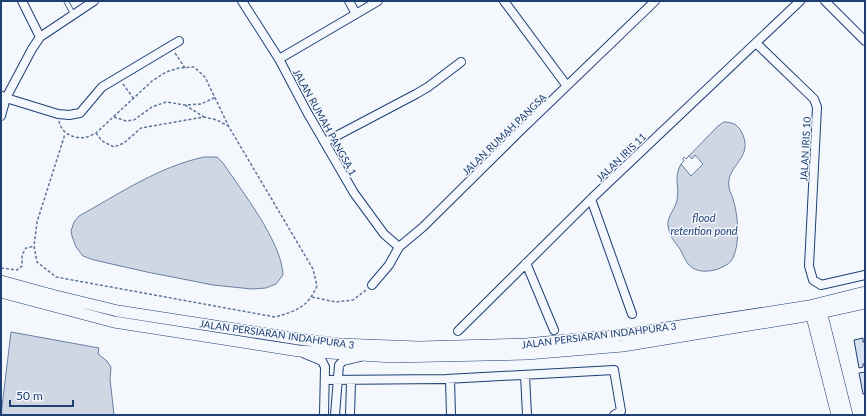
<svg xmlns="http://www.w3.org/2000/svg" width="866" height="416" font-family="Lato,sans-serif">
<style>
.water{fill:#cfd7e4;stroke:#687fa3}
.pier{fill:#f4f7fb;stroke:#687fa3}
.building{fill:#d5e0f0;stroke:#1d3f73}
.lines{fill:none;stroke-linecap:round;stroke-linejoin:round}
.lane-casing{stroke:#1d3f73;stroke-width:5.5}
.street-casing{stroke:#1d3f73;stroke-width:10}
.secondary-casing{stroke:#1d3f73;stroke-width:12}
.path{stroke:#5e769c;stroke-width:1.5;stroke-dasharray:3 2;stroke-linecap:butt}
.lane{stroke:#f4f7fb;stroke-width:4}
.street{stroke:#f4f7fb;stroke-width:8}
.secondary{stroke:#f4f7fb;stroke-width:11}
.labels{text-anchor:middle;dominant-baseline:central;stroke-width:3;stroke-linejoin:round;paint-order:stroke}
.street-label{font-size:10px;fill:#1d3f73;stroke:#f4f7fb}
.water-label{font-size:11px;font-style:italic;fill:#1d3f73;stroke:#f4f7fb}
</style>
<rect width="100%" height="100%" fill="#f4f7fb"/>
<!-- water -->
<path class="water" d="M724 122C732 122 737 124 741 131 756 158 725 165 729 187 729 191 732 195 733 199 738 214 741 247 731 261 728 265 722 267 718 269 708 272 697 273 689 265 685 261 683 254 680 249 674 241 669 236 668 225 667 216 676 208 677 200 680 186 673 178 681 164L718 126Z
M204 157H217L223 163C241 190 282 242 283 275L276 284 266 288 252 289 213 285 147 272 94 260 83 256 76 247 72 236 71 231 74 222 79 216C119 194 158 167 204 157Z
M11 332 99 348 98 354 107 361 111 367 110 379 114 415H1Z"/>
<!-- pier -->
<path class="pier" d="M695 155 703 164 691 176 681 164 684 161 683 159 684 157 686 159 689 156 692 159Z"/>
<!-- building -->
<path class="building" d="M863 338V342H865V363L863 364V367L859 368 854 340Z
M865 372V394H863L859 373Z"/>
<g class="lines">
<!-- lane casing -->
<g class="lane-casing">
<path id="lane" d="M66 1 73 14"/>
</g>
<!-- street casing -->
<g class="street-casing">
<path id="street" d="M22 1 40 37
M242 1 279 59 307 112 354 193 384 234 399 247
M504 1 567 86
M825 1 865 41
M356 14 378 1
M756 43 814 99 817 107 809 266 813 280 821 285 865 275
M279 59 356 14 349 1
M2 96 6 98 32 49 40 37 94 1
M1 116 6 98 58 114 69 115 80 113 102 87 179 41
M325 142 416 94 428 87 461 62
M591 199 632 314
M526 263 554 330
M372 285 389 265 399 247 423 227 518 133 655 1
M458 331 591 199 800 1
M305 354 322 361 325 367 324 415
M525 375 527 415
M450 379 451 415
M326 380 446 379 614 370 621 411 614 415
M335 415 339 365 343 361 360 357
M350 415 351 381"/>
</g>
<!-- secondary casing -->
<g class="secondary-casing">
<path id="secondary" d="M1 281 52 295 118 311 299 339 339 344 419 347 526 344 621 335 809 306 865 292
M1 292 114 322 299 351 392 357 527 354 623 346 811 315 865 303
M820 307 847 415
M810 309 837 415"/>
</g>
<!-- path -->
<path class="path" d="M175 53 185 68
M123 84 134 99
M185 105 204 117
M114 117 126 121 134 120 152 107 166 102 185 105 201 104 216 97
M59 121C61 134 76 140 87 137 90 136 94 134 96 133L152 81 166 72 179 68 194 67 205 77 229 127 313 269 317 286C307 308 296 311 275 317L56 277 37 262 34 246 37 222 65 134
M96 133 102 141 114 147 124 143 141 128 204 117 217 120 228 126
M1 268 17 270 22 266V255L26 248 34 246
M312 297 336 302 353 300 366 290"/>
<!-- lane -->
<use href="#lane" class="lane"/>
<!-- street -->
<use href="#street" class="street"/>
<!-- secondary -->
<use href="#secondary" class="secondary"/>
</g>
<g class="labels">
<!-- street labels -->
<g class="street-label">
<text transform="translate(325 122) rotate(61)">JALAN RUMAH PANGSA 1</text>
<text transform="translate(504 134) rotate(-44)">JALAN RUMAH PANGSA</text>
<text transform="translate(805 149) rotate(-87)">JALAN IRIS 10</text>
<text transform="translate(621 157) rotate(-44)">JALAN IRIS 11</text>
<text transform="translate(277 334) rotate(8)">JALAN PERSIARAN INDAHPURA 3</text>
<text transform="translate(599 335) rotate(-7)">JALAN PERSIARAN INDAHPURA 3</text>
</g>
<!-- water labels -->
<g class="water-label">
<text x="704" y="217">flood<tspan x="704" dy="13">retention pond</tspan></text>
</g>
</g>
<!-- border -->
<rect width="866" height="416" fill="none" stroke="#1d3f73" stroke-width="4"/>
<!-- scale -->
<path d="M10 400v6h63v-6" fill="none" stroke="#1d3f73" stroke-width="2"/>
<text x="16" y="400" font-size="12" fill="#1d3f73" stroke="#f4f7fb" stroke-width="3" paint-order="stroke">50 m</text>
</svg>
